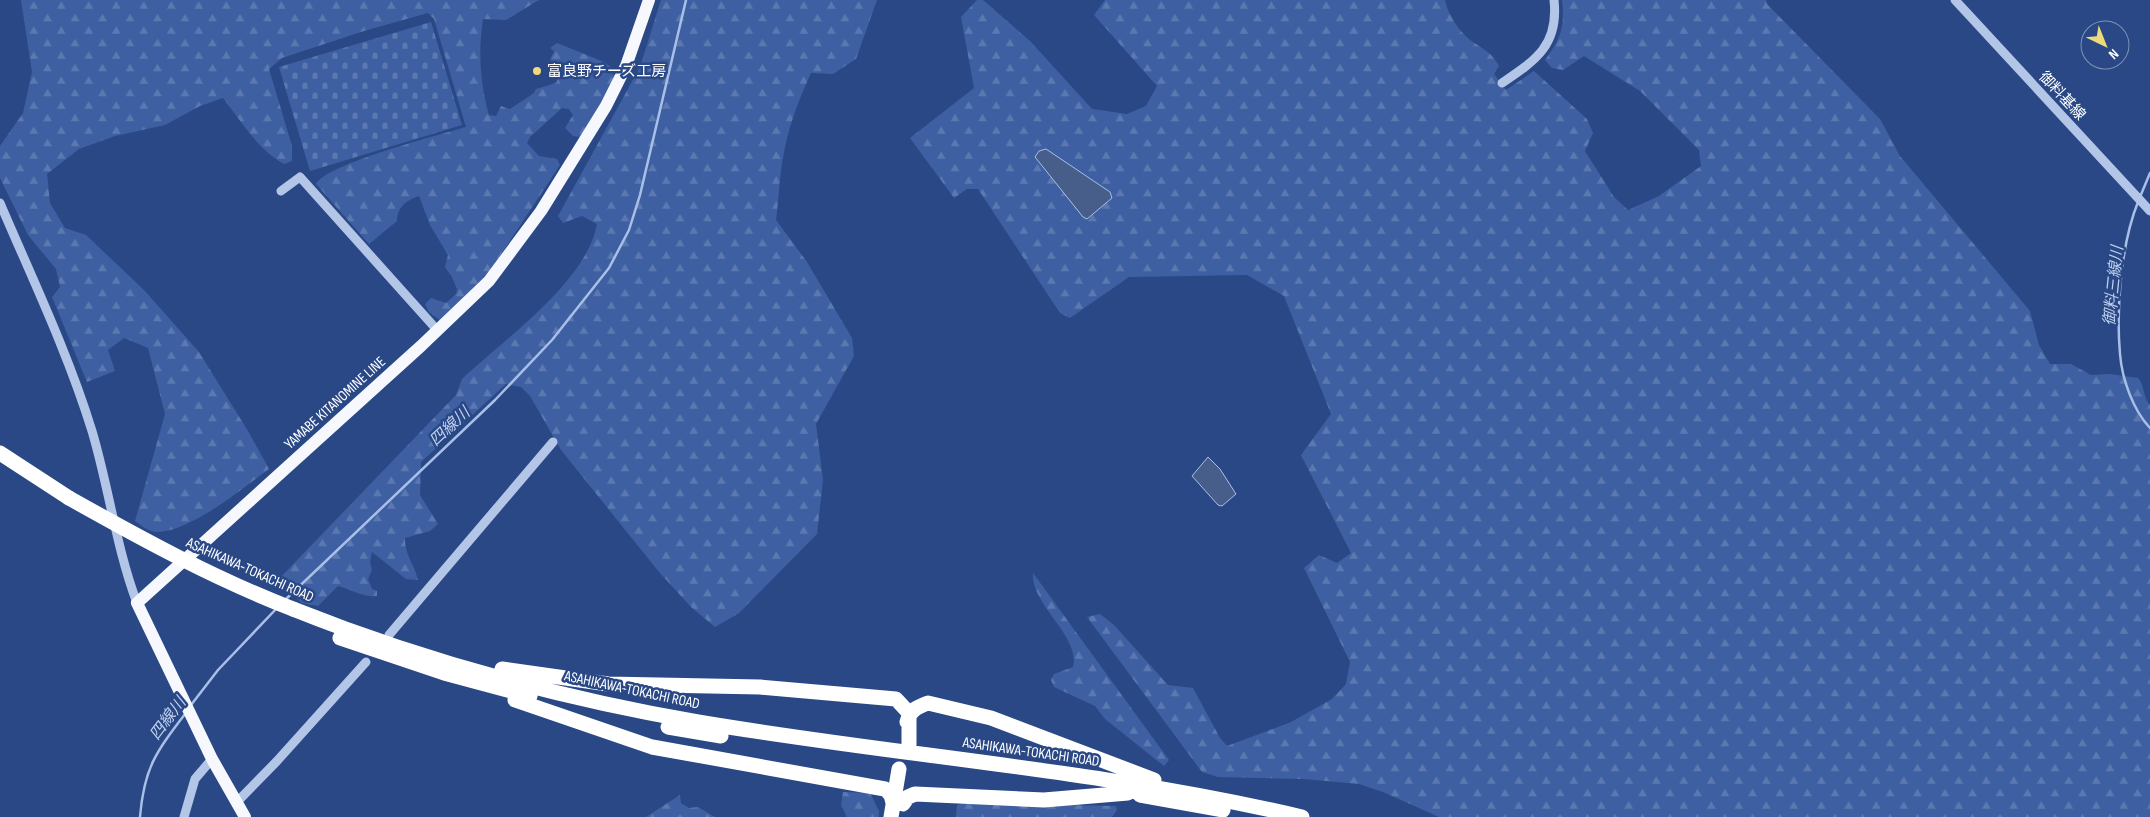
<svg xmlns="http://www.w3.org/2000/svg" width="2150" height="817" font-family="'Sofia Sans Condensed','Noto Sans JP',sans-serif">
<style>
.forest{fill:url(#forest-firs)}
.cemetery{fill:url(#cemetery-stones)}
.water{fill:#475d8a;stroke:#a9bfe8}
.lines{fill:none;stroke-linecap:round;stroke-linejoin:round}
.stream{stroke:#a9bfe8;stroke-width:2.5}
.minor{stroke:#b4c6e7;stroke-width:9}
.major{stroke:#f6f8fe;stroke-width:12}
.highway{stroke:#fff;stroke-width:15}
.highway-bridge{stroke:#fff;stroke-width:15}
.poi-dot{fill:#eed97b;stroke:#294885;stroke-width:2}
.labels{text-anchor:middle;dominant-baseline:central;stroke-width:5;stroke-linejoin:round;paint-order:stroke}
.poi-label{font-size:15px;fill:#fff;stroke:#294885;text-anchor:start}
.street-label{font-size:15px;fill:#fff;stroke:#294885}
.water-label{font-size:16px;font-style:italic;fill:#c0d0ef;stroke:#294885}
</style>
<defs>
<pattern id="forest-firs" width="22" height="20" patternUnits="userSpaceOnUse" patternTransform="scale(1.25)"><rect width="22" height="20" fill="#3e60a2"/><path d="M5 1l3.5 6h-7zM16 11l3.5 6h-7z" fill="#5b78b0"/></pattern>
<pattern id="cemetery-stones" width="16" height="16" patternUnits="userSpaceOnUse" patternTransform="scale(1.25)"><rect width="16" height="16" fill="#3e60a2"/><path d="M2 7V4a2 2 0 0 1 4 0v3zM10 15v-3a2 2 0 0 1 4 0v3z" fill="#5b78b0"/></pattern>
</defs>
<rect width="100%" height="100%" fill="#294885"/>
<!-- forest -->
<path class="forest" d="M21 0H539L506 20 483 19C478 51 480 84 489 115L496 116 501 106 510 109 534 93 536 89 556 83 562 70 559 65 550 60 554 51 550 48 557 43 604 62 611 67 614 76 608 95 580 137 573 136 565 128 573 115 569 109 562 108 530 137 527 143 539 156 557 159 560 165 488 274 441 321 429 312 425 304 431 298 446 303 456 294 457 289 452 277 445 267 448 255 430 225 419 196C407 200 397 207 397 221L369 244 316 184C326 164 439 135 466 127L434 19 428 13 364 31 282 58 269 69 292 146V161L284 164C258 150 241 121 223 98L200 106 165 125 115 136 79 149 47 174 50 203 65 228 86 235 144 290 199 352 248 431 269 469C244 487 182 539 151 531 146 529 139 524 135 521L165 414 148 348 124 338 108 350 115 371 87 382 52 297 60 287 56 269 28 235 0 178V146L23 113 32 72Z
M661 0H877L856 59 833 74 811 73C799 99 787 130 783 158 779 178 779 199 776 220L807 262 852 338 854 356 816 424 823 480 817 534 739 613 715 627 691 607 659 572 561 450 530 396 521 387 506 384 421 462 420 495 438 524 430 531 405 538C405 556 414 563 418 580L406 579 372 552 370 562 372 570 368 579 372 589 377 591V596C364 598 351 589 338 586L318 606 302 603 277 581 456 395 462 379C503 340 587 282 597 224L582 216 563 223 558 216 640 67Z
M977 0H983L1030 41 1092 109 1127 114 1146 106 1157 86 1094 15 1105 0H1445C1448 15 1460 33 1473 42 1485 50 1492 53 1499 66L1494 74 1506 90 1534 71 1587 119 1593 133 1585 151 1614 197 1628 210 1659 196 1701 166 1699 150 1640 91 1584 56 1563 70 1552 68 1545 60C1561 38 1565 28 1562 0H1766L1767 4 1880 119 1900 156 2030 311 2039 345 2050 364H2071L2091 375 2110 374 2138 378C2145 386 2143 398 2150 405V817H1439L1383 792 1359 784 1304 779 1218 777 1202 772 1087 617 1100 614 1114 625 1168 685 1193 688 1220 738 1227 746 1291 722 1332 699 1346 684 1350 662 1304 568 1319 555 1337 563 1351 553 1301 455 1331 414 1284 296 1247 275 1129 277 1070 318 1060 313 978 189H967L954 198 910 138 974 88 961 17Z
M1033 573 1169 760 1164 766 1105 719 1095 706 1054 687 1051 680 1054 674 1073 667C1081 636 1030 604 1033 573Z
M843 792 870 793 879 811V817H847L841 805Z
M680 795 681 803 689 808 698 807 715 817H646Z
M964 803 1116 806 1117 810 1112 817H956L957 805Z"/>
<!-- cemetery -->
<path class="cemetery" d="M431 22 462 125 310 171 279 67Z"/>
<!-- water -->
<path class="water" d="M1046 149 1110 192 1112 198 1087 219 1083 217 1035 157 1039 151Z
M1208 457 1220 469 1236 494 1222 506 1218 505 1192 476Z"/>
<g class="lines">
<!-- stream -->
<path class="stream" d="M2140 197 2150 173
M2138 202C2121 244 2116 309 2120 354 2122 379 2133 410 2150 428
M286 599 495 400 552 340 609 268 629 230 640 195 686 0
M191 705 218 670 277 608
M140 817C144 768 156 752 185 714"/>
<!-- minor -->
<path class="minor" d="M1955 0 2150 211
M1502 83C1536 60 1559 45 1554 0
M281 191 300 177 438 331
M0 203C32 278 68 353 92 431 109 488 116 547 137 603
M389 635 553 442
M236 803 277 761 366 662
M184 817 195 779 212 759"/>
<!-- major -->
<path class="major" d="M245 817 212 759 137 603 421 346 489 281 541 211 606 106 626 66 649 0"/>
<!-- highway -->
<path class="highway" d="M0 453 69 498
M293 609C423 661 560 698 698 722 899 756 1103 770 1302 817
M340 638 444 673 530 696
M502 669 608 684 760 687 896 699 909 713V745
M515 700 652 747 885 789 891 795 893 803
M907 722C910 710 917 707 928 703L991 718 1154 780
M668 727 721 736
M1140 795 1223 810
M903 804 908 797 915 794 1044 800 1128 793
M891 817 899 769"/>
<!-- highway-bridge -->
<path class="highway-bridge" d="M69 498C142 539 215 579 293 609"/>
</g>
<!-- markers -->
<circle class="poi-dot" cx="537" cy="71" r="5"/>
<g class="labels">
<!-- poi labels -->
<g class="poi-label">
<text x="547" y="71">富良野チーズ工房</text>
</g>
<!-- street labels -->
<g class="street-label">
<text transform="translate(2062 96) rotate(47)">御料基線</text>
<text transform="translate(335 403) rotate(-42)">YAMABE KITANOMINE LINE</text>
<text transform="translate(250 570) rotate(24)">ASAHIKAWA-TOKACHI ROAD</text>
<text transform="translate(632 690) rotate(12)">ASAHIKAWA-TOKACHI ROAD</text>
<text transform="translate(1031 752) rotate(8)">ASAHIKAWA-TOKACHI ROAD</text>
</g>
<!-- water labels -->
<g class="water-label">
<text transform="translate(2114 286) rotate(-84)">御料三線川</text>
<text transform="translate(450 427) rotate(-43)">四線川</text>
<text transform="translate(168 719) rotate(-53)">四線川</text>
</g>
</g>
<!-- north arrow -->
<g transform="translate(2105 45) rotate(137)"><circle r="24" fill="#294885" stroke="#7f91b6"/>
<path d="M0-4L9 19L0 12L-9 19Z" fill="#eed97b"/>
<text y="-8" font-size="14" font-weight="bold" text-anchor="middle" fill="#ffffff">N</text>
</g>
</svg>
